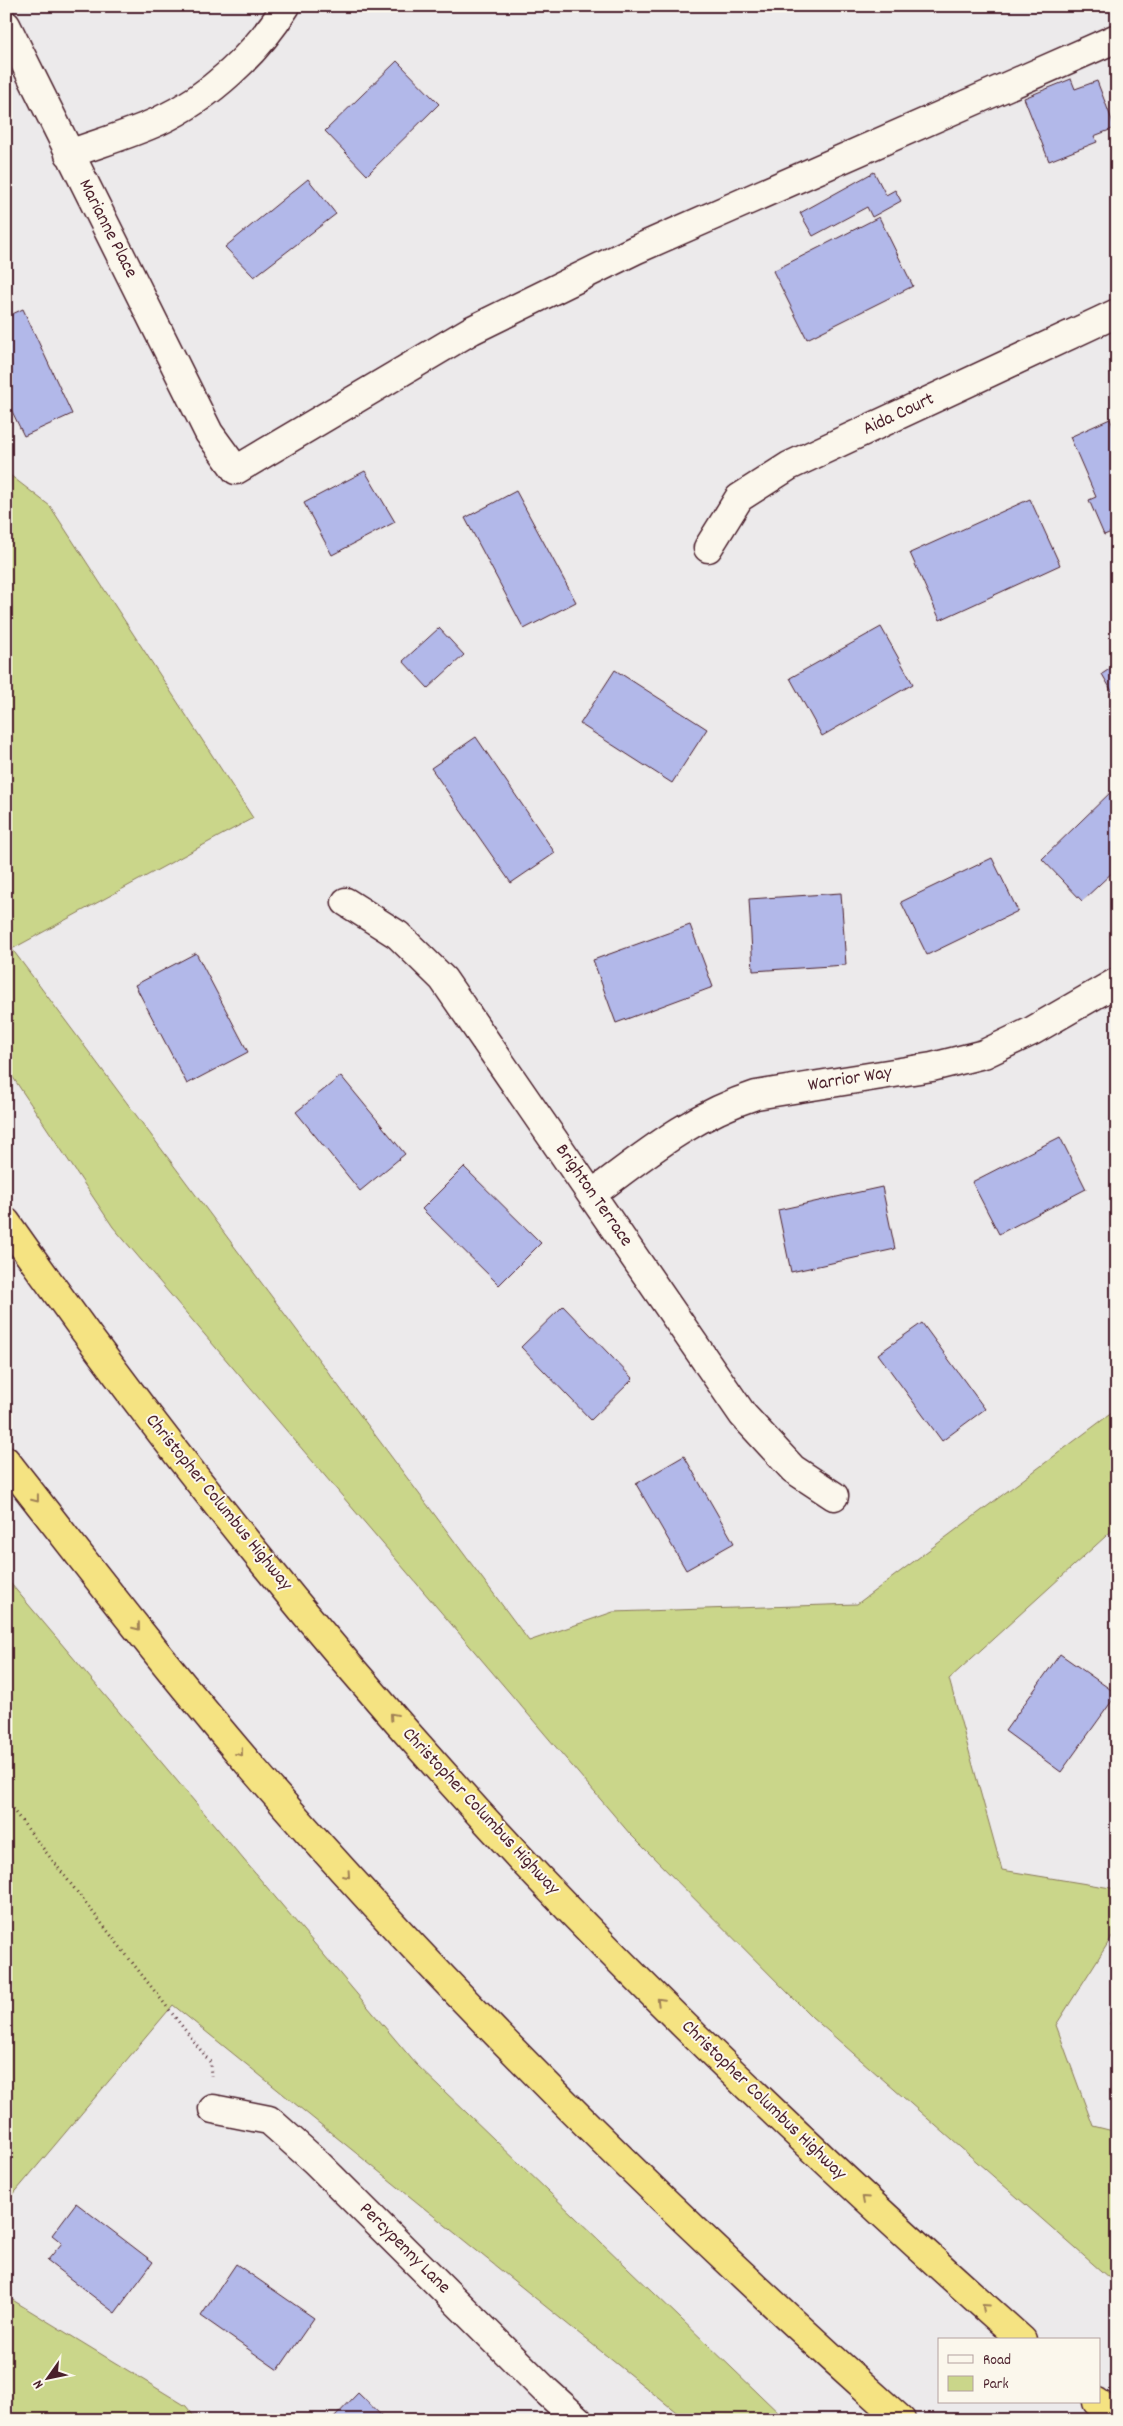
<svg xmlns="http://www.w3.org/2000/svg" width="1123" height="2426" font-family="Dekko,sans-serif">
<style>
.green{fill:#cad68a;stroke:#8a7a5a}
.building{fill:#b2b8e9;stroke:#4a1f2b}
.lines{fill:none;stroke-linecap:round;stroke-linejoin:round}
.minor-casing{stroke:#4a1f2b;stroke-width:31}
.highway-casing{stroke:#4a1f2b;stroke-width:31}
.path{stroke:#4a1f2b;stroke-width:3;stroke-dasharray:1 4;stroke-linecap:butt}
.minor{stroke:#fbf7ec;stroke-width:28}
.highway{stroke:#f5e382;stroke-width:28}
.oneway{stroke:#a08156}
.labels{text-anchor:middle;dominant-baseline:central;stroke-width:4;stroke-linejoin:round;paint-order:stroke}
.street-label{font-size:19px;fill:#4a1f2b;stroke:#fbf7ec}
</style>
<rect width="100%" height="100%" fill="#eceaeb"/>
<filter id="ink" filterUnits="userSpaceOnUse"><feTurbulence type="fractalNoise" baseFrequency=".02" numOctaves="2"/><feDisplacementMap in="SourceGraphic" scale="10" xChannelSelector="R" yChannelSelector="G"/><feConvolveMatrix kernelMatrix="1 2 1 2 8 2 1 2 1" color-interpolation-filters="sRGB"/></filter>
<g filter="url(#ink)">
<!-- green -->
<path class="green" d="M6 472 50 506 253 818 12 949 529 1641 613 1612 857 1604 1117 1409V1526L949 1679 1002 1870 1117 1889V1929L1056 2025 1093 2126 1117 2132V2285L812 2017 630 1834 113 1227 6 1067Z
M6 1578 416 2064 786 2420H686L173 2005 6 2203Z
M6 2296 186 2406 197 2420H6Z"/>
<!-- building -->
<path class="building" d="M397 61 439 104 367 175 325 131Z
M1071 79 1075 89 1097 81 1115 128 1094 136 1097 142 1049 161 1024 98Z
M874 172 886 195 895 190 901 201 872 217 867 207 813 236 800 213Z
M308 179 336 214 254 277 225 247Z
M879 217 913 286 807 339 773 271Z
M23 309 72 414 24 436 6 399V317Z
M1110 419 1114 428 1117 427V530L1104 535 1089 500 1096 497 1070 437Z
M365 471 395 522 332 555 304 503Z
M516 491 576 602 524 629 465 518Z
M1030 499 1060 565 940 620 910 553Z
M881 627 913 684 822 736 790 678Z
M439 628 464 655 428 688 403 661Z
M1117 664V691L1113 693 1102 674Z
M615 670 707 729 672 783 580 724Z
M476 737 555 853 511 883 431 768Z
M1116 787 1117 868 1082 901 1042 859Z
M992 858 1018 911 927 955 901 902Z
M841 893 846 965 753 971 749 899Z
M690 925 713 987 616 1023 593 960Z
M196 953 248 1052 187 1084 135 985Z
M341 1076 405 1154 360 1191 296 1112Z
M1060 1137 1086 1189 999 1234 972 1182Z
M464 1167 541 1243 499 1285 422 1209Z
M882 1187 895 1249 791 1272 778 1210Z
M563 1306 633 1379 591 1420 521 1347Z
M922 1323 985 1409 942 1441 878 1354Z
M684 1456 734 1543 686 1570 636 1484Z
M1060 1654 1117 1694 1061 1772 1005 1731Z
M1117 2008V2027L1110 2024Z
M76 2203 153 2262 115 2313 47 2261 62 2243 52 2235Z
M236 2264 314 2318 278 2370 201 2316Z
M358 2393 386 2420H332Z"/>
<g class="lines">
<!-- minor casing -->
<g class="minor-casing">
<path id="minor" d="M6 25 209 433 236 470 472 330 635 250 1117 38
M69 154C99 143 131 134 159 121 210 97 257 53 286 6
M708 548 739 498 789 466 1117 313
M346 902 398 935 443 979 743 1415 793 1469 834 1496
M592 1194C646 1154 691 1116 756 1095L932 1067 984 1054 1032 1031 1117 982
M213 2109 269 2120 315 2161 545 2390 578 2420"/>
</g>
<!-- highway casing -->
<g class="highway-casing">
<path id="highway" d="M6 1222C168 1452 345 1672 538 1877 692 2039 855 2191 1022 2340
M6 1461C87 1565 168 1670 254 1770 454 2001 673 2216 901 2420
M1097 2402 1117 2419"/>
</g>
<!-- path -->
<path class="path" d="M6 1801 210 2062 211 2076"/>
<!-- minor -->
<use href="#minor" class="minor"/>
<!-- highway -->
<use href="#highway" class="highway"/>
</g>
<!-- one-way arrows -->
<defs><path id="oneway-chevron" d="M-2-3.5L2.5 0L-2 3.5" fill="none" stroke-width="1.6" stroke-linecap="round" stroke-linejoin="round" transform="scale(1.25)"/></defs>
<g class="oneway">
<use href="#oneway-chevron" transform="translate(36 1499) rotate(52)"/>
<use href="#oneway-chevron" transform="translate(137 1627) rotate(51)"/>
<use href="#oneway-chevron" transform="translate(393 1716) rotate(-131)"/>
<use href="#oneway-chevron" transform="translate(240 1753) rotate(50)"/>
<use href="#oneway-chevron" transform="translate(347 1875) rotate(48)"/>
<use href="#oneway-chevron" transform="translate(660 2001) rotate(-135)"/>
<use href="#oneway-chevron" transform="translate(865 2199) rotate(-138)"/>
<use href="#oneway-chevron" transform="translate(985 2307) rotate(-138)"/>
</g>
</g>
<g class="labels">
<!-- street labels -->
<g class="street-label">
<text transform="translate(107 229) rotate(63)">Marianne Place</text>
<text transform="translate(899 415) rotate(-25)">Aida Court</text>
<text transform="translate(850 1080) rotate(-9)">Warrior Way</text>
<text transform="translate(593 1196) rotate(55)">Brighton Terrace</text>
<text transform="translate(218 1503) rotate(51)">Christopher Columbus Highway</text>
<text transform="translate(480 1812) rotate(47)">Christopher Columbus Highway</text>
<text transform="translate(763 2101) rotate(44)">Christopher Columbus Highway</text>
<text transform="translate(404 2249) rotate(45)">Percypenny Lane</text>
</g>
</g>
<!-- margin -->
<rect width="1123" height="2426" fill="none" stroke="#fbf7ec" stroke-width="25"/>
<rect x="12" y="12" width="1098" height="2401" fill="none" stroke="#4a1f2b" stroke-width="2" filter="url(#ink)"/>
<!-- legend -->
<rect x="938" y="2338" width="162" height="65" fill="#fbf7ec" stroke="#b4a19f"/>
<rect x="948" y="2355" width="25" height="8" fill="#fbf7ec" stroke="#b4a19f"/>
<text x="983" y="2364" font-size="15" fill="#4a1f2b">Road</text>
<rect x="948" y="2376" width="25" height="15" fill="#cad68a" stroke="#b4a19f"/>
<text x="983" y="2388" font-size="15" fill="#4a1f2b">Park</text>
<!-- north arrow -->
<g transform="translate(48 2378) rotate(237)" stroke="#fbf7ec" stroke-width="4" paint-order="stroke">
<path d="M0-4L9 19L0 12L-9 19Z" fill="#4a1f2b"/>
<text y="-8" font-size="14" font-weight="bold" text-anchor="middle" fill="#4a1f2b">N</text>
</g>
</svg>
